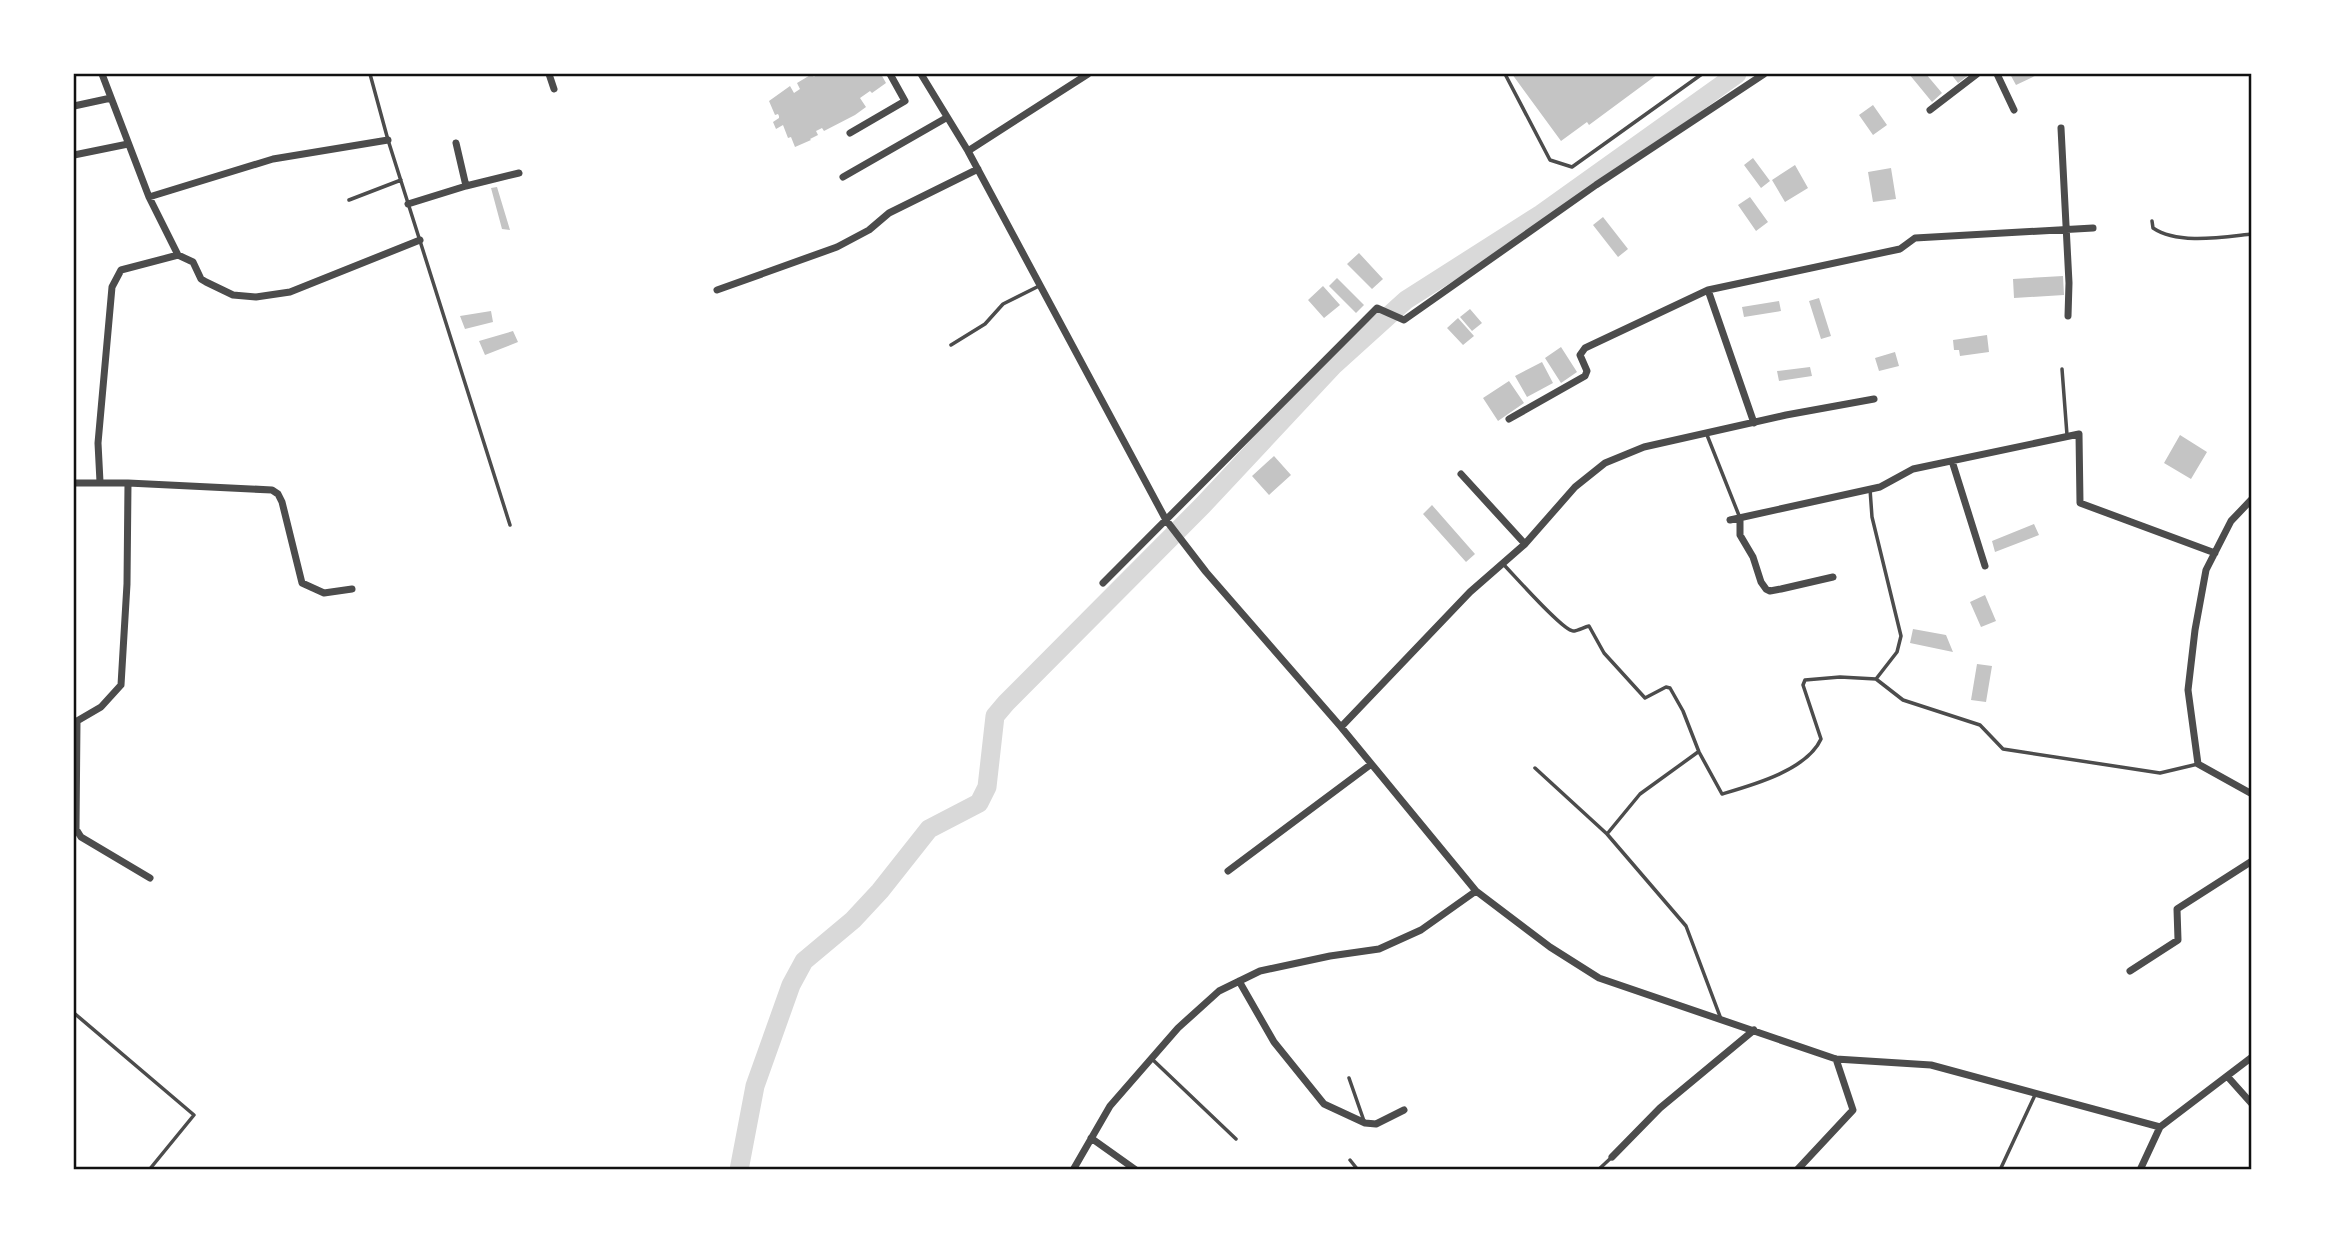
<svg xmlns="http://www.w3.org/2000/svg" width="2325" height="1243" font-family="Lato,sans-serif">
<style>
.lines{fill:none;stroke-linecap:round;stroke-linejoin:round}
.canal{stroke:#d9d9d9;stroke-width:19}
.building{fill:#c4c4c4}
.service{stroke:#4c4c4c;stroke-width:3.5}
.minor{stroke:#4c4c4c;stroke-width:7}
.neatline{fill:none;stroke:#111;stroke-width:2.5}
</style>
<rect width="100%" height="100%" fill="#fff"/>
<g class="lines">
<!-- canal -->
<path class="canal" d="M739 1170 755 1086 791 985 804 961 853 920 880 891 929 829 979 803 987 787 995 716 1006 703 1203 505 1333 366 1406 300 1541 214 1737 74"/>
</g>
<!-- building -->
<path class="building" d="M812 74 814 77 816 74H881L886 83 872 93 870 91 860 98 866 107 855 115 824 131 822 128 816 131 818 135 810 139 811 140 795 147 791 137 788 138 783 125 776 129 773 122 779 118V116L778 114 775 115 769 101 790 86 794 93 800 89 797 83Z
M1512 74H1658L1589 125 1587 122 1561 141Z
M1909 74H1926L1942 93 1932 102Z
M1951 74H1970L1958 83Z
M2010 74H2039L2016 85Z
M1873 105 1887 125 1873 135 1859 115Z
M1753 158 1770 181 1761 188 1744 165Z
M1795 165 1808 188 1785 202 1772 180Z
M1891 168 1896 199 1873 202 1868 172Z
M497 187 510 230 502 229 491 188Z
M1750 197 1768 222 1756 231 1738 205Z
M1603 217 1628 249 1618 257 1593 225Z
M1359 253 1383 279 1372 289 1347 264Z
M2063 276 2064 295 2014 298 2013 279Z
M1337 278 1364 305 1356 313 1329 286Z
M1323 286 1340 305 1324 318 1308 300Z
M1819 298 1831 336 1821 339 1809 301Z
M1779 301 1781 311 1744 317 1742 307Z
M1470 309 1482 323 1472 331 1460 317Z
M491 311 493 322 465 329 460 316Z
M1458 318 1474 336 1463 345 1447 328Z
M513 331 518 342 485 355 479 341Z
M1987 335 1989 352 1960 356 1959 350H1954L1953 340Z
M1561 347 1577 372 1561 383 1545 358Z
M1895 352 1899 366 1879 371 1875 358Z
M1542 362 1553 383 1527 397 1515 376Z
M1810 367 1812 376 1779 381 1777 371Z
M1509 381 1524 403 1498 421 1483 398Z
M2180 435 2207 452 2191 479 2164 463Z
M1274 456 1291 475 1269 495 1252 476Z
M1432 505 1475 554 1466 562 1423 514Z
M2034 524 2039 535 1995 552 1992 541Z
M1985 595 1996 621 1981 627 1970 602Z
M1913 629 1946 635 1953 652 1910 643Z
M1977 664 1992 666 1986 702 1971 700Z"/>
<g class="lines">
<!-- service -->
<path class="service" d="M370 74 388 140 510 525
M1505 74 1550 160 1572 167 1702 74
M349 200 401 180
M2152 221 2153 228C2178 245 2223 237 2252 234
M951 345 985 324 1003 304 1039 286
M2062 369 2067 435
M1707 435 1740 518
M1870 489 1872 517 1901 636 1897 652 1876 679
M1504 565C1514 575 1563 631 1573 631 1578 631 1584 627 1589 626L1604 653 1645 698 1666 687 1670 688 1683 711 1699 752 1722 794C1753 785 1807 770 1821 739L1803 685 1805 680 1840 677 1876 679 1903 700 1980 725 2003 749 2160 773 2198 764
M1698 752 1640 794 1607 834 1686 926 1721 1019
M1535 768 1607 834
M74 1013 194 1115 149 1170
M1152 1059 1236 1139
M1349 1078 1364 1121
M1350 1160 1358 1170
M1598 1170 1612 1157
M2000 1170 2035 1095"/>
<!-- minor -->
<path class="minor" d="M102 74 149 197 178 255
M549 74 554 89
M921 74 968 151 1166 520 1206 572 1341 727 1476 891 1550 947 1599 978 1836 1059 1931 1065 2160 1127
M1997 74 2014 110
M74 106 111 98
M1930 110 1977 74
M2061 128 2069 283 2068 316
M850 133 905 101 890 74
M456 143 466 186
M968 151 1088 74
M74 155 128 144
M843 177 946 118
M149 197 273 159 388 140
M408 204 466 186 519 173
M717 290 837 247 869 230 889 213 978 169
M1708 290 1754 423
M1509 419 1585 376 1587 371 1580 355 1585 348 1708 290 1900 249 1915 238 2093 228
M1952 461 1985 566
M1461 474 1525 544
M100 482 98 443 112 287 121 270 178 255 193 262 201 279 206 282 233 295 256 297 290 292 420 240
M74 483H128L272 490 278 494 282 502 302 583 324 593 352 589
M128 483 127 584 121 685 101 707 77 721 76 829 81 837 150 878
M2252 499 2231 521 2206 570 2195 630 2188 690 2198 764 2252 794
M1740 518V535L1753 557 1761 582 1766 589 1770 591 1781 589 1833 577
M1730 520 1880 487 1913 469 2079 434 2080 503 2215 553
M1103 583 1377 308 1404 320 1596 185 1764 74
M1341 727 1470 592 1525 544 1575 487 1605 463 1644 447 1786 415 1874 399
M1228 871 1370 765
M2130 971 2178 940 2177 909 2252 861
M1239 981 1274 1042 1324 1104 1365 1123 1376 1124 1404 1110
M2227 1076 2252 1104
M1091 1138 1136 1170
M1612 1157 1660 1108 1754 1030
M1073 1170 1110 1106 1178 1028 1219 991 1260 971 1330 956 1379 949 1421 930 1476 891
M1797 1170 1853 1110 1836 1059
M2140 1170 2160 1127 2252 1057"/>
</g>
<!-- border -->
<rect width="2325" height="1243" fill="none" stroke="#ffffff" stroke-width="150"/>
<rect x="75" y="75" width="2175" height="1093" class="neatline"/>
</svg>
